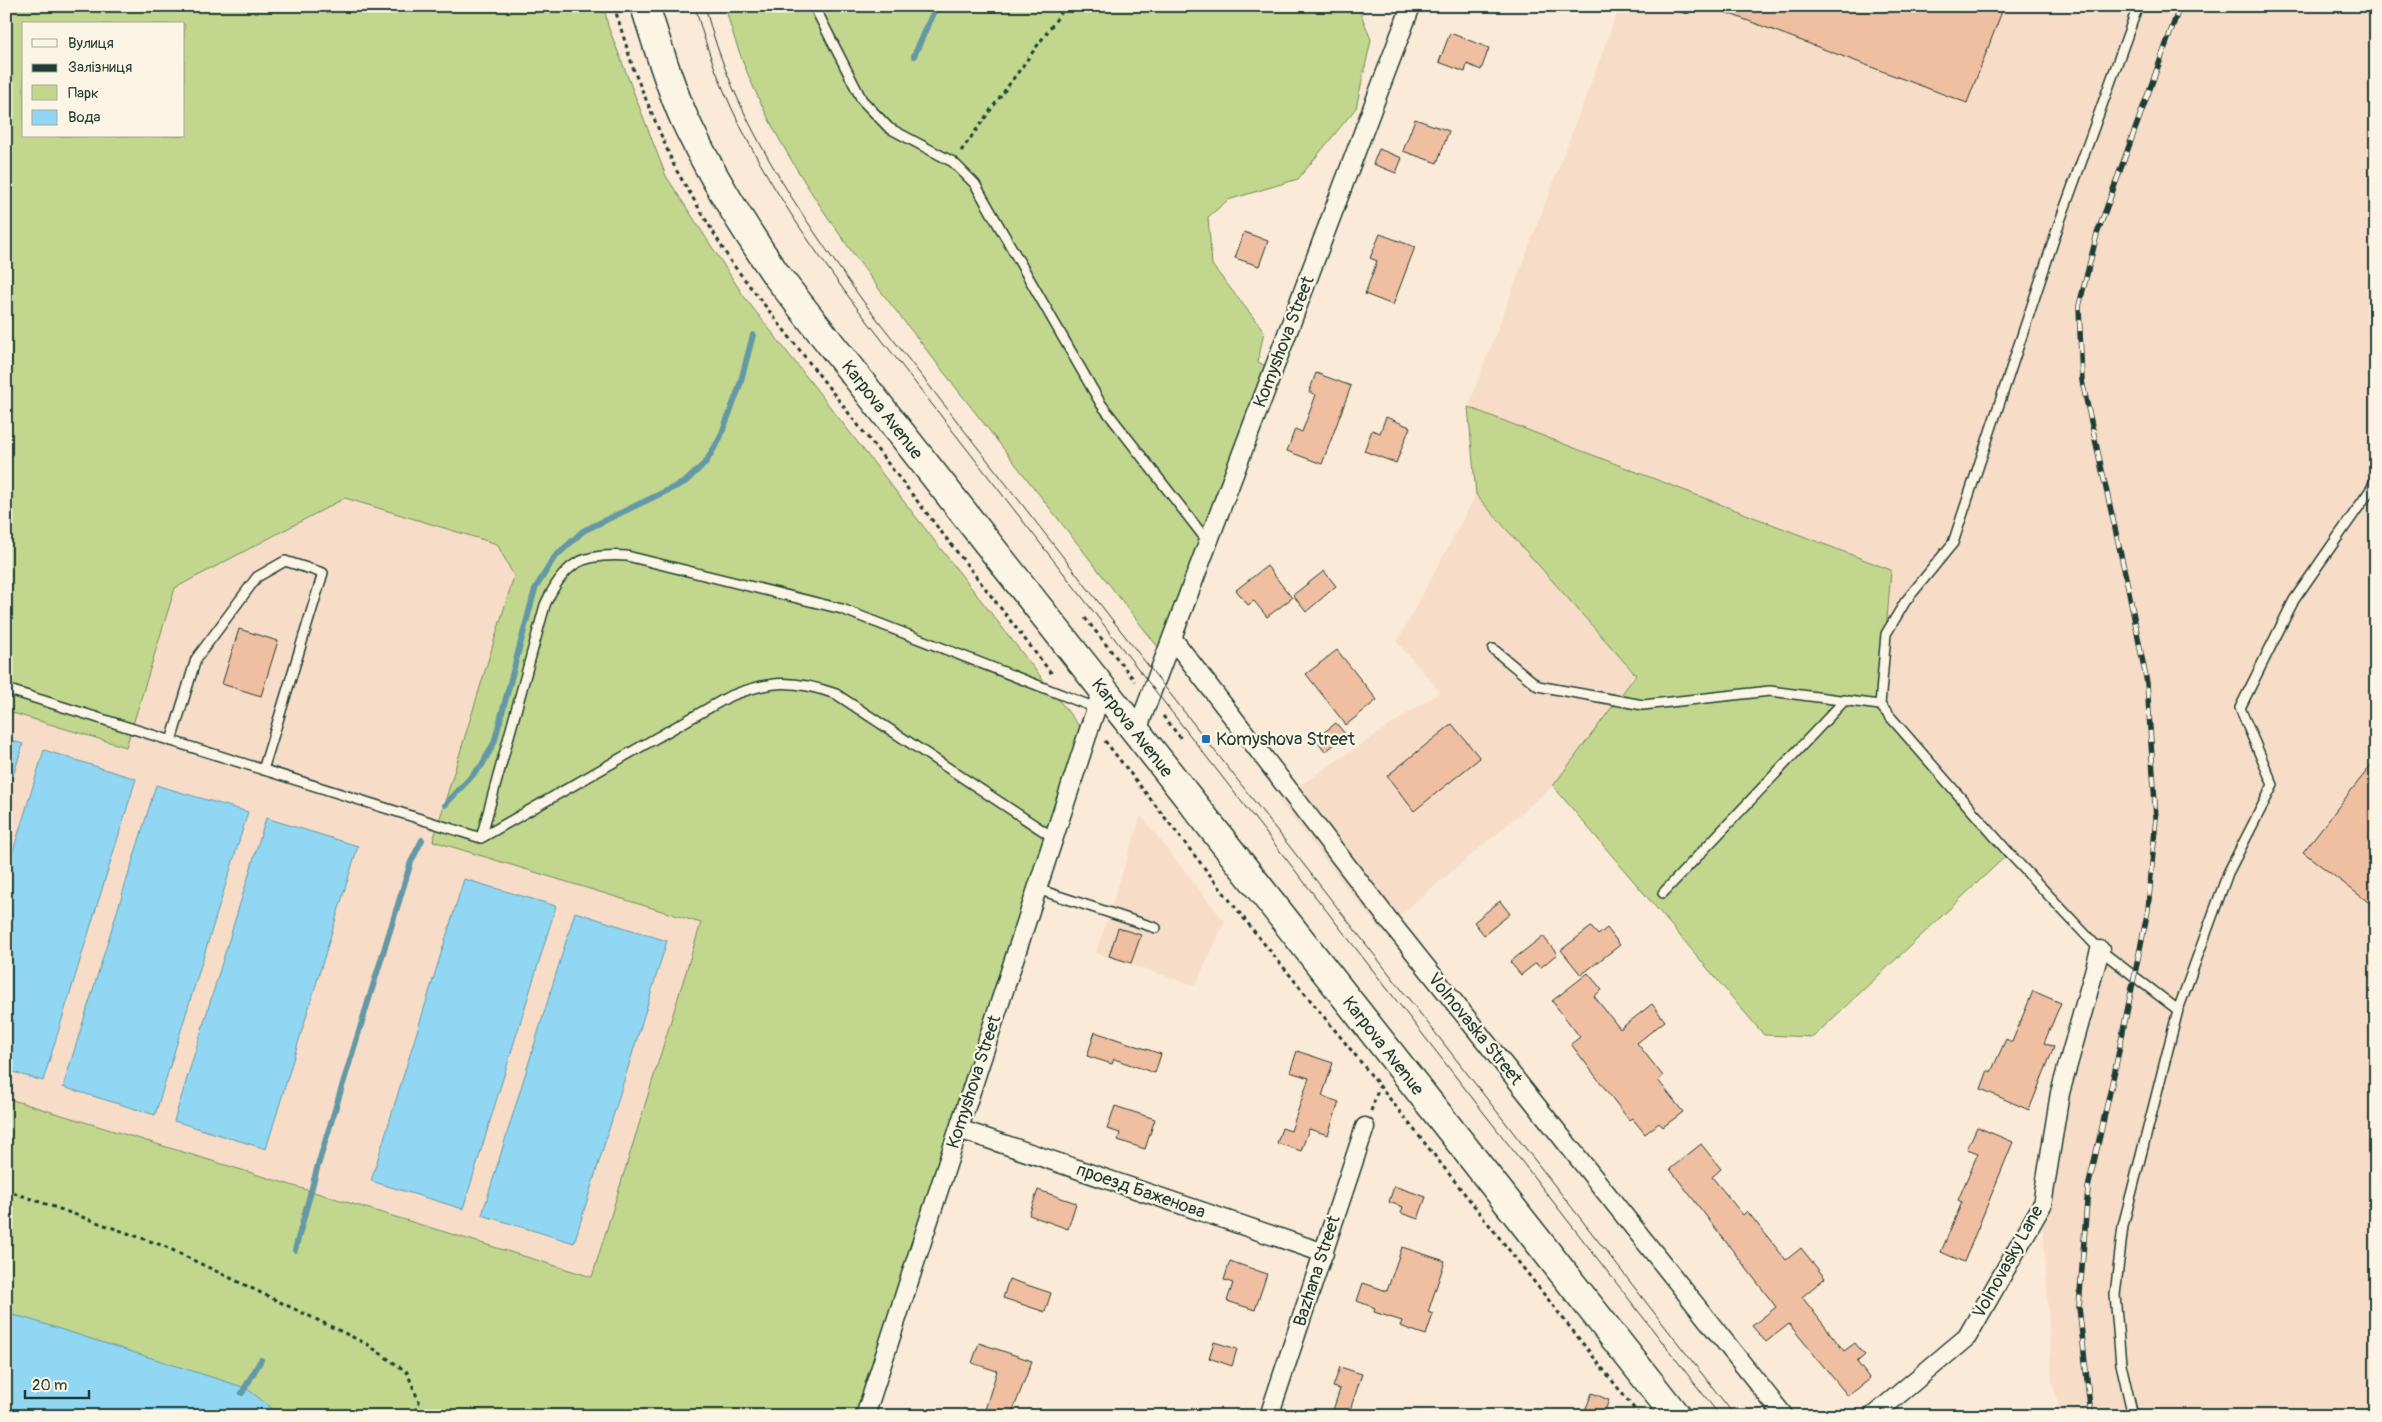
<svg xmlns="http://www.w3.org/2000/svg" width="2382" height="1422" font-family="Pangolin,sans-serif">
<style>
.built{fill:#f7ddc7}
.green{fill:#c2d78d;stroke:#708a60;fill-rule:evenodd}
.water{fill:#91d7f3;stroke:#6399a7}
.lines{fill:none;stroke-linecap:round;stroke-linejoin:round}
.stream{stroke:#6399a7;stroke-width:6}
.building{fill:#f0bea1;stroke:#1f3d34}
.lane-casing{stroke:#1f3d34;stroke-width:12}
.street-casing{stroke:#1f3d34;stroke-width:21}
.primary-casing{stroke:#1f3d34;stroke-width:31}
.path{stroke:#1f3d34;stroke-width:3;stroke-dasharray:4 4;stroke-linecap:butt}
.lane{stroke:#fcf5e5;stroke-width:9}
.street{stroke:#fcf5e5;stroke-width:18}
.primary{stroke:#fcf5e5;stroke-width:28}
.tram{stroke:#1f3d34;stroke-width:1}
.rail-casing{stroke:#1f3d34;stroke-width:5.5}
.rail{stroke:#fcf5e5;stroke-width:4;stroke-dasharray:11;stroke-linecap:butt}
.poi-dot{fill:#1f6fb2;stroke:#fcf5e5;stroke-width:2}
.labels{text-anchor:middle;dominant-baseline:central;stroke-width:4.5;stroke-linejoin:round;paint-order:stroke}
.street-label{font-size:18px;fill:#1f3d34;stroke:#fcf5e5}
.poi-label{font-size:18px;fill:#1f3d34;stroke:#fcf5e5;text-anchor:start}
</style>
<rect width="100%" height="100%" fill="#faead7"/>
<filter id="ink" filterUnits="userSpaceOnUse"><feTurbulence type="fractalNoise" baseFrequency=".02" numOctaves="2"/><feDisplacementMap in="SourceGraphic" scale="10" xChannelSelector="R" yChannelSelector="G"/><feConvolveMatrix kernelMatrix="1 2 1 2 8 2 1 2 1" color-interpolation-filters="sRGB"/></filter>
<g filter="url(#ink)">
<!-- built -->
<path class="built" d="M1620 6H2376V1416H2061L2052 1380 2042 1205 2100 950 2009 853 1468 407Z
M1476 495 1636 675 1553 786 1381 931 1278 800 1440 692 1397 642Z
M345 498 497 544 514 576 433 841 701 923 592 1277 6 1098V711L126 747 175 588Z
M1141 816 1225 922 1195 986 1096 953Z"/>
<!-- green -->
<path class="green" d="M6 6H604L608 26 666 176 745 298 1087 736 865 1416H6V1098L592 1277 701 923 433 841 514 576 497 544 345 498 175 588 126 747 6 711ZM24 24H184V136H24Z
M725 6H1358L1371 40 1356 108 1298 179 1228 200 1208 217 1212 265 1264 331 1258 362 1273 370 1165 656 879 289C815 202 752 112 725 6Z
M1468 407 1891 570 1880 705 2009 853 1813 1037 1764 1035 1553 786 1636 675 1476 495Z"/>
<!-- water -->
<path class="water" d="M6 739 23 744 6 799Z
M44 750 136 779 43 1081 6 1070V874Z
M156 785 248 812 155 1115 63 1087Z
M266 818 358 846 266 1149 174 1121Z
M464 879 556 906 463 1209 371 1181Z
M575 912 667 941 574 1243 482 1215Z
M6 1314 22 1317 246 1388 282 1416H6Z"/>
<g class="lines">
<!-- stream -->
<path class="stream" d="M914 56 936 6
M445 805 482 765 494 743 535 589 554 558 583 531 685 482 706 462 720 438 739 388 753 335
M295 1250 318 1165 411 862 422 840
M242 1393 261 1360"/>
</g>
<!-- building -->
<path class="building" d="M1714 6H2004L1967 103 1714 8Z
M1450 33 1489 48 1481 70 1467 64 1465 72 1439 62Z
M1415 119 1449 131 1437 163 1403 151Z
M1379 149 1402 158 1396 173 1373 164Z
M1244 232 1268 241 1259 266 1235 258Z
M1380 234 1415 247 1393 305 1365 294 1377 261 1370 258Z
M1316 373 1351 386 1322 464 1287 451 1295 429 1302 432 1316 395 1309 392Z
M1386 417 1410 427 1396 463 1364 451 1372 430 1380 433Z
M1267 566 1292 598 1267 617 1254 601 1248 605 1236 590Z
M1324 571 1336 586 1306 612 1293 595Z
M239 629 278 641 261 696 222 684Z
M1337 650 1377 700 1346 725 1306 674Z
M1336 723 1346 735 1325 752 1315 739Z
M1452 724 1480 758 1414 811 1387 776Z
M2376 759V908L2303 852Z
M1500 901 1510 914 1484 935 1474 922Z
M1591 927 1598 935 1607 928 1620 945 1581 975 1561 950Z
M1118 928 1141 935 1131 963 1109 956Z
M1543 936 1557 954 1540 968 1536 963 1521 975 1510 962Z
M1588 973 1602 990 1594 996 1620 1029 1652 1004 1665 1021 1637 1043 1663 1076 1658 1080 1683 1112 1663 1127 1659 1123 1645 1134 1632 1118 1629 1120 1571 1044 1580 1037 1552 1001Z
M2033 991 2061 1003 2044 1043 2054 1047 2029 1110 1981 1089 1988 1070 1991 1072 2006 1039 2012 1042Z
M1095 1032 1161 1054 1155 1073 1114 1059 1112 1064 1087 1056Z
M1297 1051 1333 1063 1322 1096 1339 1102 1328 1135 1309 1129 1301 1151 1277 1143 1282 1128 1291 1131 1309 1078 1290 1072Z
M1115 1106 1155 1119 1145 1149 1118 1140 1120 1133 1107 1129Z
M1977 1127 2013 1142 1964 1262 1941 1252 1962 1202 1958 1200 1978 1153 1967 1149Z
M1701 1144 1721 1169 1712 1177 1743 1215 1747 1211 1786 1260 1801 1248 1825 1278 1802 1297 1844 1351 1855 1343 1865 1355 1857 1362 1870 1379 1848 1396 1789 1324 1766 1342 1752 1326 1776 1307 1670 1169Z
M1394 1186 1426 1197 1418 1219 1401 1213 1403 1207 1389 1202Z
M1038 1190 1076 1203 1068 1229 1029 1215Z
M1402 1247 1445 1261 1428 1312 1433 1314 1426 1335 1400 1326 1402 1321 1374 1312 1375 1308 1357 1301 1363 1283 1387 1291Z
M1230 1261 1267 1274 1255 1310 1227 1301 1233 1283 1224 1280Z
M1009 1279 1051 1293 1045 1312 1003 1298Z
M1214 1342 1237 1349 1232 1366 1209 1358Z
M979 1343 1032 1361 1011 1416H983L997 1371 972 1363Z
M1340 1367 1362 1374 1348 1416H1331L1340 1389 1333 1387Z
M1592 1393 1609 1400 1603 1416H1583Z"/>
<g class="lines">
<!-- lane casing -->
<g class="lane-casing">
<path id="lane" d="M814 6 862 100 889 128 953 162 975 184 1101 404 1208 542
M1680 6 1686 8 1687 6
M1493 649 1538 686 1643 705 1770 691 1880 705 2009 853 2100 950 2178 1010
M6 689 481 838 728 697C770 680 793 679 836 694L1054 838
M1880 705 1886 634 1905 602 1953 543 2060 221 2138 6
M171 741 196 659 257 577 285 561 323 573 263 770
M481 838 545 605C564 563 581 553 627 556L842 609 1096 708
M1037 889 1156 928
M1663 893 1845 700
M2133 1416 2121 1364 2115 1295 2123 1226 2178 1010 2228 873 2273 785 2240 708 2294 600 2371 489 2376 478"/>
</g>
<!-- street casing -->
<g class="street-casing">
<path id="street" d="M1172 638 1391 923 1784 1416
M1136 733 1411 6
M959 1129 1324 1253
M865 1416 1102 690
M1269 1416 1365 1127
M1873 1416 1967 1337 2042 1205 2060 1093 2100 950"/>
</g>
<!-- primary casing -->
<g class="primary-casing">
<path id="primary" d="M645 6C657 44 668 82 684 118 710 174 742 225 777 276L1676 1416"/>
</g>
<!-- path -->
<path class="path" d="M614 6 634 71 675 168 731 262 1052 674
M961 151 1066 6
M1085 618 1135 681
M1163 716 1183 741
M1105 741 1253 930 1356 1056 1640 1416
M1371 1111 1379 1087
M6 1190 164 1246 367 1344 407 1372 419 1402 415 1416"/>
<!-- lane -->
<use href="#lane" class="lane"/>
<!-- street -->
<use href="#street" class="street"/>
<!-- primary -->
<use href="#primary" class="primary"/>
<!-- tram -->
<path class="tram" d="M695 6C724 120 788 215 857 308L1720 1416
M705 6C733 117 797 210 863 301L1735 1416"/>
<!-- rail casing -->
<g class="rail-casing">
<path id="rail" d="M2091 1416 2079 1307 2088 1188 2115 1070 2148 910 2156 818 2147 683 2127 582 2082 381 2079 306 2097 234 2180 6"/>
</g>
<!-- rail -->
<use href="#rail" class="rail"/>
</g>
</g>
<!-- markers -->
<rect class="poi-dot" x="1201" y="734" width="10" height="10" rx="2.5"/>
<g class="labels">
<!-- street labels -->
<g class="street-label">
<text transform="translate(1284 342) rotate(-69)">Komyshova Street</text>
<text transform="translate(882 410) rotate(52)">Karpova Avenue</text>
<text transform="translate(1132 728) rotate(52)">Karpova Avenue</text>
<text transform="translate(1475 1029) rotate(51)">Volnovaska Street</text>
<text transform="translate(1383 1046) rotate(52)">Karpova Avenue</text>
<text transform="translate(974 1082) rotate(-72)">Komyshova Street</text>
<text transform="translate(1141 1191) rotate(19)">проезд Баженова</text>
<text transform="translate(2008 1262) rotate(-61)">Volnovasky Lane</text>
<text transform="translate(1317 1271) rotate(-72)">Bazhana Street</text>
</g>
<!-- poi labels -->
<g class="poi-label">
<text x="1216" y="739">Komyshova Street</text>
</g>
</g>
<!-- margin -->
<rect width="2382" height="1422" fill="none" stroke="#fcf5e5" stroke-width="25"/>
<rect x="12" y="12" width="2357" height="1397" fill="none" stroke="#1f3d34" stroke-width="2" filter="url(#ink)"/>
<!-- legend -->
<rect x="22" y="22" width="162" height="115" fill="#fcf5e5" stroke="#a4ab9e"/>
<rect x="32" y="39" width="25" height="8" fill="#fcf5e5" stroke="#a4ab9e"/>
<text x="68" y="48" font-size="15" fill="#1f3d34">Вулиця</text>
<rect x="32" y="64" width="25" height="8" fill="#1f3d34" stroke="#a4ab9e"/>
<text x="68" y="72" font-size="15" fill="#1f3d34">Залізниця</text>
<rect x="32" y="85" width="25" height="15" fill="#c2d78d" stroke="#a4ab9e"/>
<text x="68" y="98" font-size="15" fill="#1f3d34">Парк</text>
<rect x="32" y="110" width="25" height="15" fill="#91d7f3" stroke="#a4ab9e"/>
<text x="68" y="122" font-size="15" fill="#1f3d34">Вода</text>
<!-- scale -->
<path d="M25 1390v8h64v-8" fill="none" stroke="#1f3d34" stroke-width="2.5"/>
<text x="32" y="1390" font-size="15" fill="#1f3d34" stroke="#fcf5e5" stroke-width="4" paint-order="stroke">20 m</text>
</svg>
